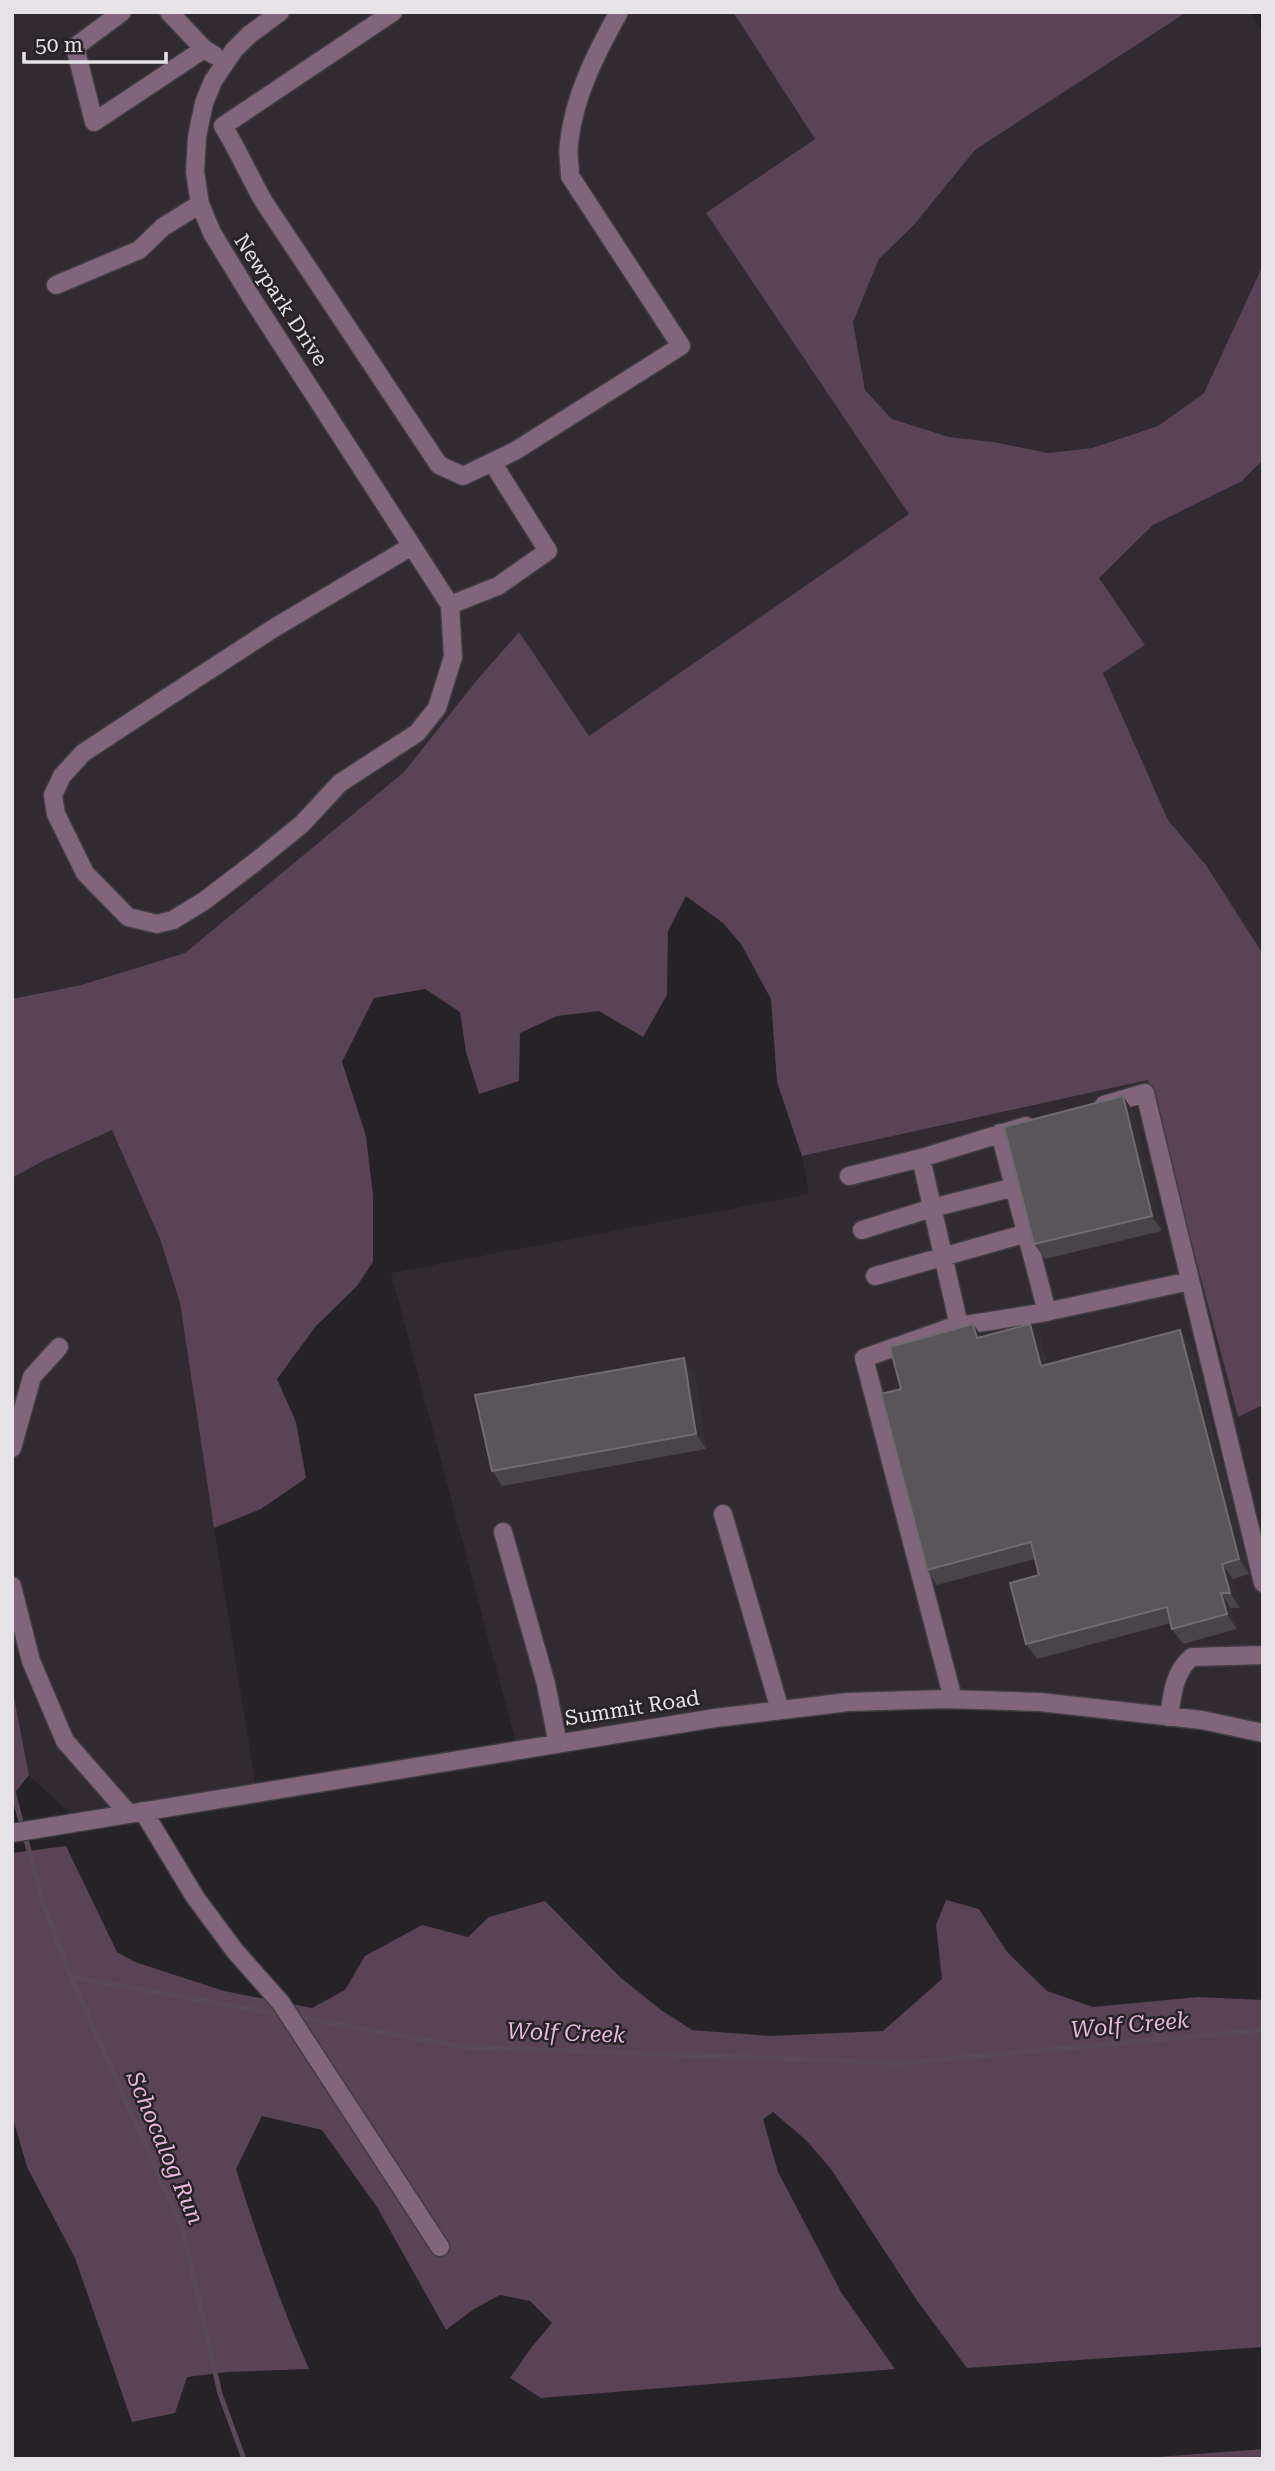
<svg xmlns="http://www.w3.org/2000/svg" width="1275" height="2471" font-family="'Roboto Serif',serif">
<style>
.built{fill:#322a31}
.green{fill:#5a4257}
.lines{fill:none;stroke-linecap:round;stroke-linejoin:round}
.stream{stroke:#5a4a59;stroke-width:5}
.minor-casing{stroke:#413e41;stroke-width:21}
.minor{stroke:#81657d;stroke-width:18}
.wall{fill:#484447}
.shaded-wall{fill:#333033}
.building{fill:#595558;stroke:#6f6b6e;stroke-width:2}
.labels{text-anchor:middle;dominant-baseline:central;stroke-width:5;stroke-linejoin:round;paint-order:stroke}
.street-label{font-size:21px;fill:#e5e3e5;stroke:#262326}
.water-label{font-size:23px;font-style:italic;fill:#eab7e2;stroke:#262326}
</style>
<rect width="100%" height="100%" fill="#262326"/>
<!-- built -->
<path class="built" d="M12 12H733L815 139 706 213 910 514 588 737 519 632 477 680 404 772 185 953 81 985 12 999Z
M1187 12H1250L1263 33V265L1204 393 1158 426 1092 448 1048 453 994 442 949 437 892 419 865 390 853 321 879 259 914 225 975 150Z
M1263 460V954L1206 865 1168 820 1139 756 1103 673 1098 578 1153 525 1242 481Z
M1148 1080 1238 1417 1263 1405V1733L946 1699 518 1750 391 1273 809 1194 802 1156Z
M112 1129 160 1239 180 1303 214 1528 257 1793 79 1822 29 1775 12 1687V1178L43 1161Z"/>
<!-- green -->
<path class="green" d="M733 12H1187L975 150 914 225 879 259 853 322 865 390 892 419 949 437 994 442 1048 453 1092 448 1158 426 1204 393 1263 265V460L1242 481 1153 525 1099 578 1145 645 1103 673 1168 820 1206 865 1263 954V1405L1238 1417 1148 1080 802 1156 777 1082 771 999 741 944 723 923 686 896 668 931 667 995 643 1037 599 1011 557 1016 520 1033 519 1081 479 1094 466 1052 460 1012 425 989 374 998 342 1062 366 1136 373 1195V1262L357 1286 316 1326 277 1379 296 1422 306 1478 261 1509 214 1528 180 1303 160 1239 112 1130 43 1161 12 1178V999L81 985 185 953 404 772 477 680 519 632 589 736 909 514 706 213 815 139Z
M12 1687 29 1775 12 1796Z
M66 1846 117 1952 135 1962 224 1991 312 2008 345 1990 365 1956 422 1925 468 1937 489 1917 545 1901 621 1978 661 2010 692 2030 769 2036 883 2031 942 1979 936 1925 946 1900 979 1909 1007 1952 1047 1991 1093 2007 1198 1997 1263 2000V2347L967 2368 918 2302 831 2169 806 2140 773 2112 763 2119 778 2172 841 2292 895 2369 541 2398 510 2378 531 2348 552 2323 530 2301 500 2295 474 2309 446 2330 377 2207 322 2130 262 2116 236 2169C257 2237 280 2303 309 2369L228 2372 187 2377 175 2413 132 2422 75 2258 27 2167 12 2115V1853Z
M1263 2449V2459H1130Z"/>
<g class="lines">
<!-- stream -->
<path class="stream" d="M12 1788 43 1903 71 1977 284 2015
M71 1977 183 2230 220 2394 244 2459
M297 2017 465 2047 902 2063 1263 2030"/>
<!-- minor casing -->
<g class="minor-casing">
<path id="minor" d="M122 12 75 47 94 122 204 49
M169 12 204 49 214 55
M280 12 249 35 234 50 213 81 204 103 197 137 195 172 200 204 212 233 253 300 412 546 450 605 453 657 437 708 417 733 340 783 302 824 254 863 204 901 173 920 157 924 128 917 85 873 56 814 53 795 62 776 83 753 197 678 274 628 412 546
M393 12 223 126C238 150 249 176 264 202L439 465 463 476 515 451 681 346 570 176C570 165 567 153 569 143 574 96 596 53 619 12
M56 285 139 250 163 227 200 204
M450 605 498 586 548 551 492 462
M1104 1105 1145 1093 1263 1583
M1000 1133 1047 1312
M921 1158 959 1326
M849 1176 921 1158 1026 1126
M862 1230 932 1208 1015 1187
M875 1276 1027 1233
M12 1448 32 1377 59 1347
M723 1514 780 1710
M503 1532 546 1684 558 1744
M12 1586 31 1661 65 1741 129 1814
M953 1699 864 1358 952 1327 1041 1313 1190 1281
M1169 1717C1172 1696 1174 1671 1192 1657L1263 1655
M143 1811 195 1897 235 1951 281 2003 440 2247
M12 1833 715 1718 848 1702 946 1699 1040 1702 1202 1720 1263 1733"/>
</g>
<!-- minor -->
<use href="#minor" class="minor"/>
</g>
<!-- wall -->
<path class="wall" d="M1123 1096 1133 1111 1162 1231 1045 1259 1034 1244Z
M973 1324 982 1337 1030 1324 1040 1339 1047 1365 1191 1345 1249 1574 1233 1579 1240 1608H1231L1237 1629 1183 1644 1172 1629 1171 1623 1037 1659 1026 1644 1039 1575 1035 1559 937 1585 927 1570 901 1389Z
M694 1373 706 1449 502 1486 492 1471Z"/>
<!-- shaded-wall -->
<path class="shaded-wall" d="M1123 1096 1133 1111 1162 1231 1152 1216Z
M973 1324 984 1339 977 1338Z
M1030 1324 1040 1339 1051 1381 1041 1366Z
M1180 1330 1191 1345 1249 1574 1239 1559Z
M684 1358 694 1373 706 1449 696 1434Z
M1222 1564 1233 1579 1240 1608 1230 1593Z
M1221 1593 1231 1608 1237 1629 1227 1614Z"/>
<!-- building -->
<path class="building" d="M1123 1096 1152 1216 1034 1244 1004 1127Z
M973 1324 977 1338 1030 1324 1041 1366 1180 1330 1239 1559 1222 1564 1230 1593H1221L1227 1614 1172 1629 1167 1607 1026 1644 1010 1583 1039 1575 1031 1542 927 1570 881 1394 901 1389 890 1347Z
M684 1358 696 1434 492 1471 475 1395Z"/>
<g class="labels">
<!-- street labels -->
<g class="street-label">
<text transform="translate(281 300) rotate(57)">Newpark Drive</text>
<text transform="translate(632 1708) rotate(-9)">Summit Road</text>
</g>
<!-- water labels -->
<g class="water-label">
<text transform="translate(1130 2025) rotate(-5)">Wolf Creek</text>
<text transform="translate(566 2033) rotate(2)">Wolf Creek</text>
<text transform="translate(165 2148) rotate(67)">Schocalog Run</text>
</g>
</g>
<!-- border -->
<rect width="1275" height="2471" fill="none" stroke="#e5e3e5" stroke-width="28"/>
<!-- scale -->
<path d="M24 52v10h142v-10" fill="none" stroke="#e5e3e5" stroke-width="3.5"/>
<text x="35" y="52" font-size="21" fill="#e5e3e5" stroke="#262326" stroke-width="5" paint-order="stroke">50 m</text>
</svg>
